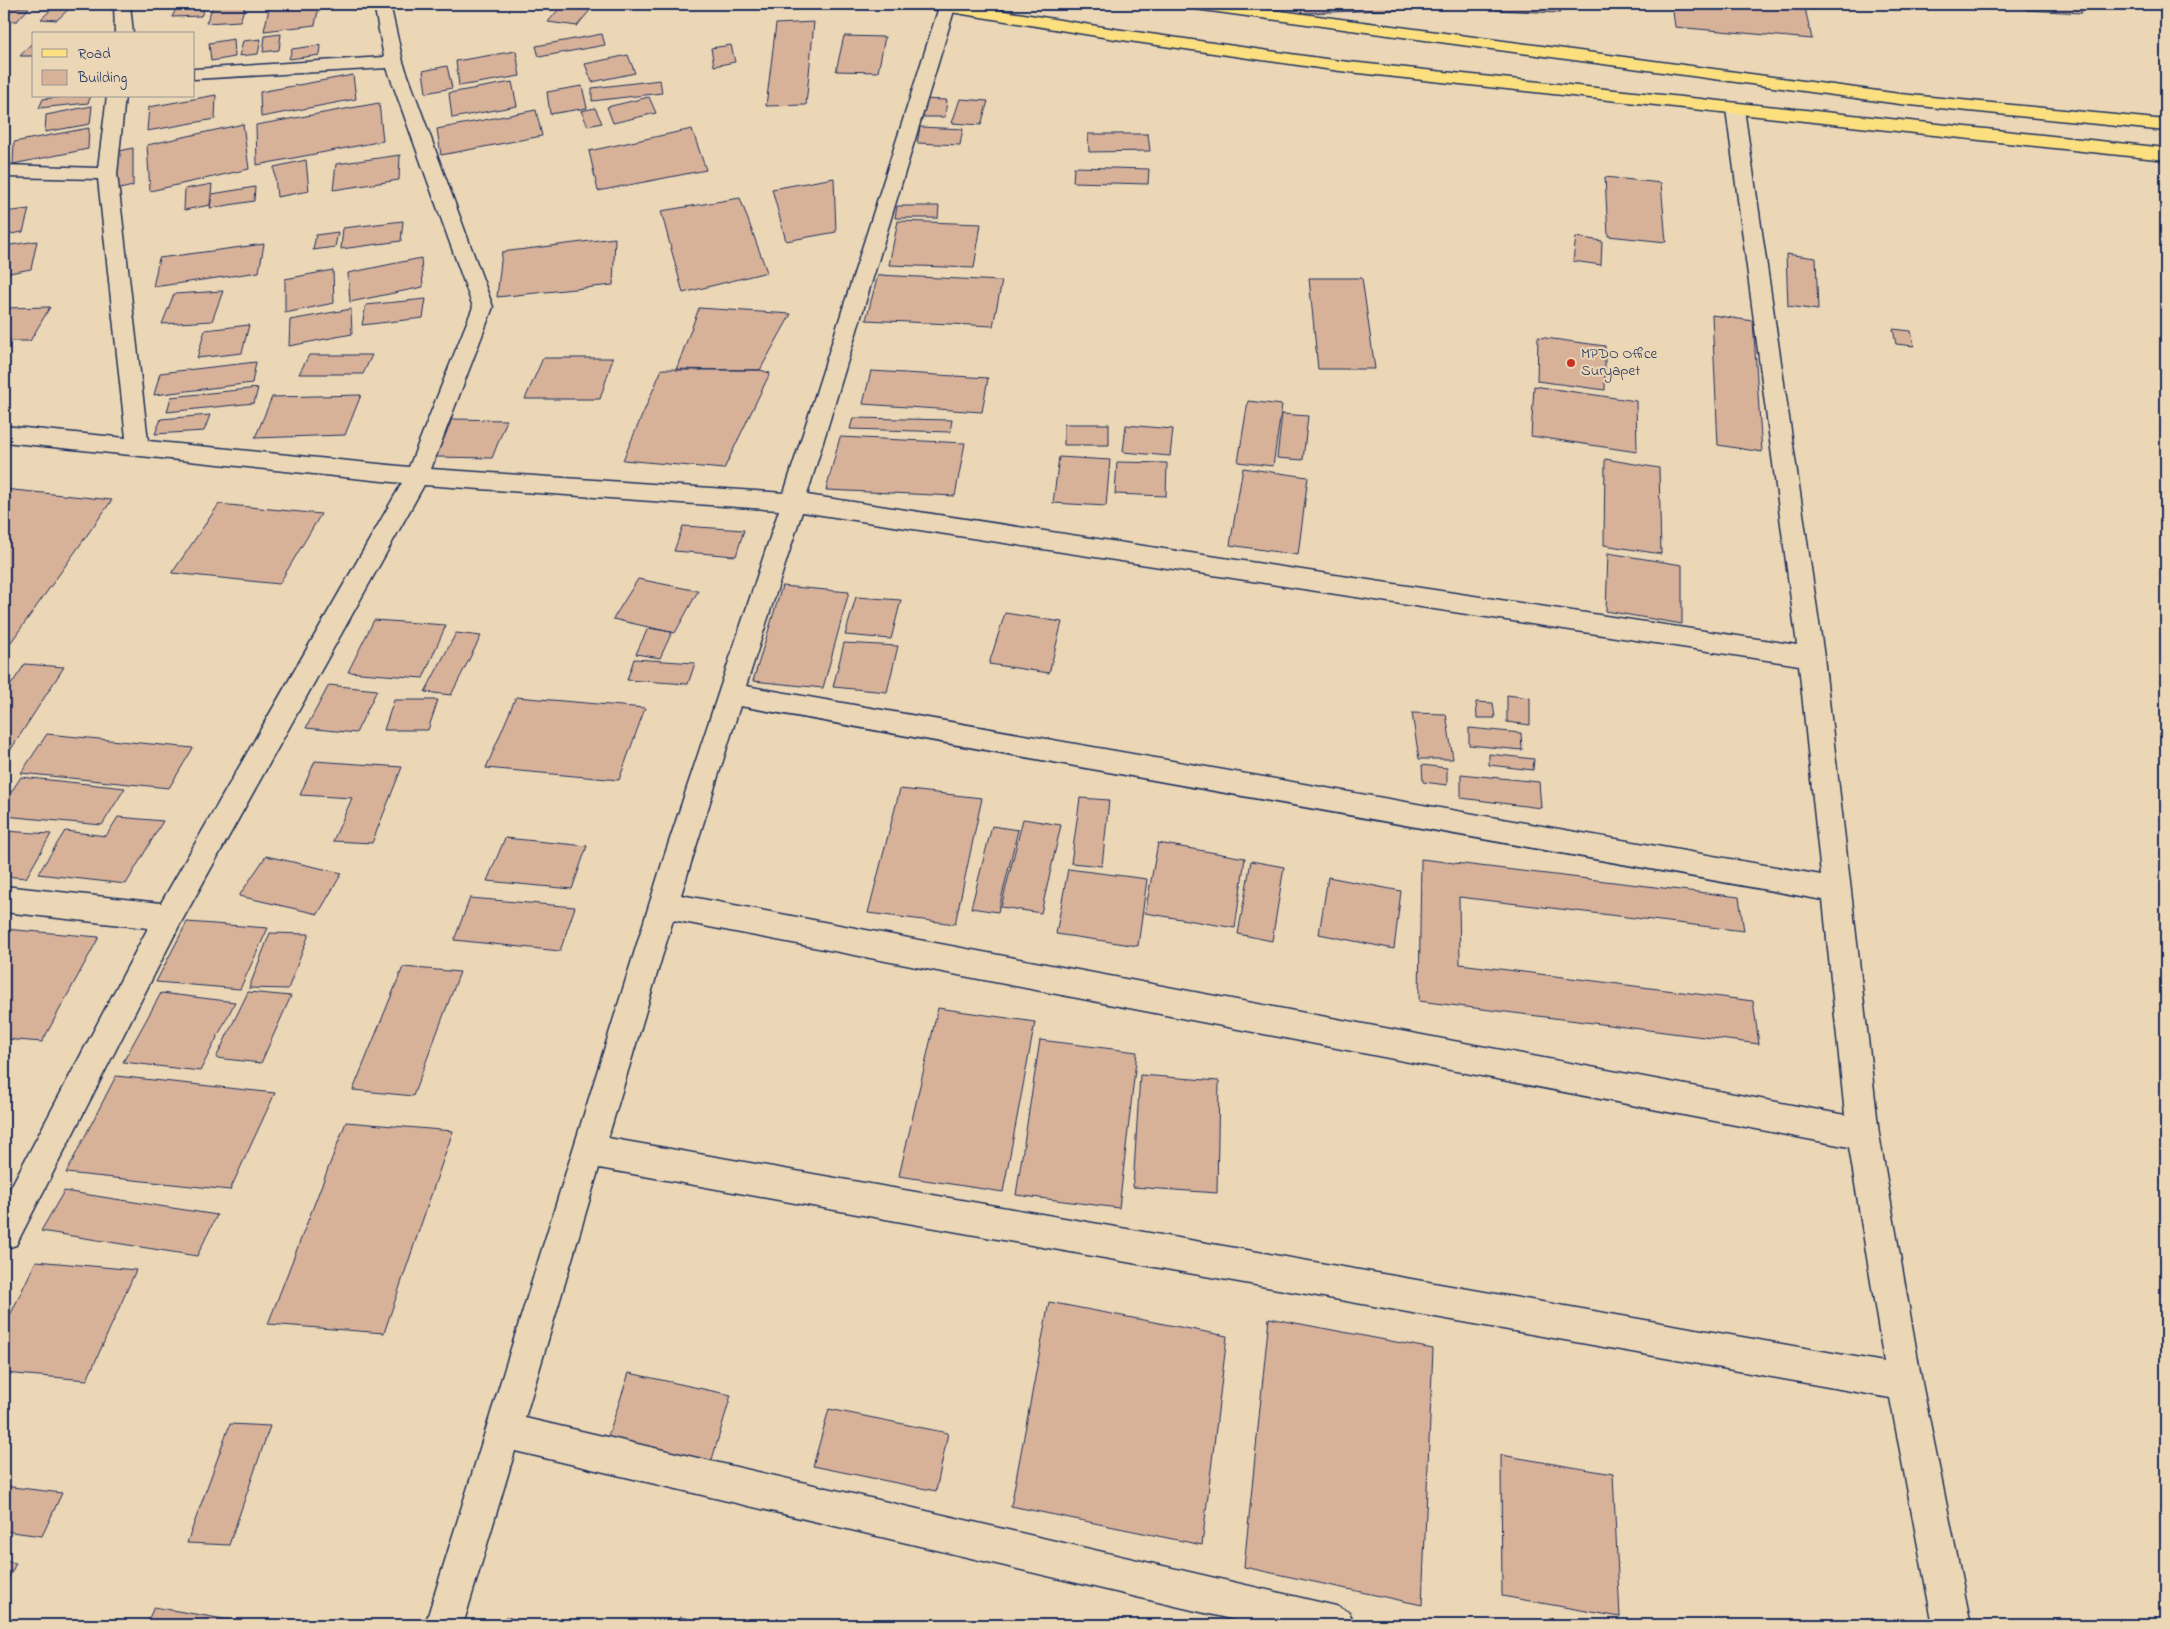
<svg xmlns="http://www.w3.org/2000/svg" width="2170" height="1629" font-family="'Indie Flower',sans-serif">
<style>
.building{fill:#d8b199;stroke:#1b2f5e}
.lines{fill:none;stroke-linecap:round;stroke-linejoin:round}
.minor-casing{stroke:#1b2f5e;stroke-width:3}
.primary-casing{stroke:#1b2f5e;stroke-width:3}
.minor{fill:#ebd7b5;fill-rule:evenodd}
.primary{fill:#fce080;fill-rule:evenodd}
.poi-dot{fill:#c8321e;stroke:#ebd7b5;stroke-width:2}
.labels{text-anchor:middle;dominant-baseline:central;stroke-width:4;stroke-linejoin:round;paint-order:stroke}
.far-poi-label{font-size:15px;fill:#1b2f5e;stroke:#ebd7b5;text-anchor:start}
</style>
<rect width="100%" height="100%" fill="#ebd7b5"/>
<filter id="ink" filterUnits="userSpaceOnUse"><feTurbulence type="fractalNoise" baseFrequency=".02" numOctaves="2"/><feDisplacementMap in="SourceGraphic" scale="10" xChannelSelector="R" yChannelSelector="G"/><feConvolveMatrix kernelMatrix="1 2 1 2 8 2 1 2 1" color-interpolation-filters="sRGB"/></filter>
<g filter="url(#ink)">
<!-- building -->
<path class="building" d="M214 4H246L240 21 206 23Z
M270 4H306L305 7 319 6 315 25 264 31Z
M563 4H595L577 26 548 22Z
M1299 4H1438L1440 8 1302 13Z
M1495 4H1558L1560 13 1496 10Z
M1672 4H1804L1812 39 1675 27Z
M2024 4H2077L2082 13 2027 10Z
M55 6 71 7 57 20 41 19Z
M4 7 29 8 17 21H4Z
M205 7 201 16 172 17 176 9Z
M814 22 806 105 766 106 776 24Z
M281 34 279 50 263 52 265 36Z
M602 34 605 45 539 57 536 46Z
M844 36 885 37 878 72 836 71Z
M234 39 235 57 211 61 209 43Z
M261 39 258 54 239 56 243 41Z
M31 44H34V56H20Z
M321 45 320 55 289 59 292 49Z
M731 45 735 62 714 66 711 48Z
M516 51 520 76 459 86 456 61Z
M628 55 635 73 592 82 585 64Z
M447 66 452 88 426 93 423 71Z
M353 75 356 99 261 117 260 92Z
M660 80 662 93 592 101V88Z
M512 82 517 106 452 118 449 93Z
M582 86 587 108 550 114 547 92Z
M216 95 215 119 147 131 149 107Z
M66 96H91L88 103 39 108 43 99Z
M649 97 656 113 613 123 607 107Z
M919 99 947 100 945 117H916Z
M960 99 988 101 981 125 952 123Z
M379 103 383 141 257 165 256 125Z
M92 106 90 124 45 132 46 115Z
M595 108 602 123 588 126 581 111Z
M536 110 542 136 441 155 437 129Z
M243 124 249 169 150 191 147 145Z
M920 127 963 129 960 145 917 143Z
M89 128 88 149 13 164 14 142Z
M692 129 706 170 598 191 589 151Z
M1088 134H1148L1150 151 1089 152Z
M133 148V186L115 190V152Z
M400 155 399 180 333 190 336 164Z
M306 160 309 191 277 197 274 167Z
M1074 167 1149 169 1148 184 1073 182Z
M1605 177 1661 183 1666 242 1608 236Z
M834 178 836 232 786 241 772 189Z
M212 184 210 205 184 210 185 189Z
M255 187 254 201 210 208 212 194Z
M740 198 767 272 683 293 661 211Z
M897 206H939L938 218H895Z
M29 209 23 232 4 235V212Z
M403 221 401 241 341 249 343 228Z
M898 221 981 224 974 268 889 265Z
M338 232 335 247 313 250 316 235Z
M1576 237 1602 241 1601 265 1573 261Z
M615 238 613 285 497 297 502 252Z
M37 241 31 269 4 274V246Z
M264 244 259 272 153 287 159 258Z
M1786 254 1816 258 1818 310 1788 306Z
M421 258 423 287 350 302 348 273Z
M333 270 334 303 285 313V279Z
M878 275 1002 281 993 326 866 320Z
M1309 278H1362L1375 369H1318Z
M223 291 212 321 162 324 174 294Z
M426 299 423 318 362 325 366 305Z
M50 307 30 341H4V308Z
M699 308 791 314 760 370H676Z
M351 309 352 334 289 346 290 320Z
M1712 315 1753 321 1762 452 1718 445Z
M249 325 242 353 197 358 205 330Z
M1893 329 1911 331 1914 346 1896 344Z
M1538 337 1605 346V390L1537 381Z
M309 355H372L363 374H299Z
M543 358H613L600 399H525Z
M256 362 252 383 154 395 160 373Z
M662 369 760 370 770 373 724 469 623 460Z
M871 371 988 378 982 412 863 404Z
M1534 386 1636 401 1637 452 1531 436Z
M258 388 254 403 167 412 171 397Z
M361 395 345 435 255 438 272 397Z
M1248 401 1282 405 1273 466 1238 462Z
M1282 414 1308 416 1303 460 1277 458Z
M210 415 204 431 155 434 161 419Z
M853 418 952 420 950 432 850 429Z
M452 419 507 420 492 458 436 457Z
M1064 424H1109V445H1064Z
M1126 425 1173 429 1170 456 1123 452Z
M840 437 965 443 955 496 826 490Z
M1059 457 1110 460 1106 506 1053 503Z
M1605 459 1659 468 1661 554 1604 545Z
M1117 462 1167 463 1166 496 1115 494Z
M1243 468 1308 477 1298 555 1230 545Z
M4 489 112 500 4 652Z
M219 504 321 514 279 584 172 573Z
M683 526 744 530 736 556 674 551Z
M1608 553 1682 565V624L1606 611Z
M638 579 698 591 675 633 613 619Z
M782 586 849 592 823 688 753 681Z
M856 597 901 600 891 639 845 635Z
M1005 613 1062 622 1049 673 989 664Z
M374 620 446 625 423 678 348 672Z
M648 628 672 632 660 658 636 654Z
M456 633 481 636 451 695 425 692Z
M844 643 898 646 887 692 833 687Z
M634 659 695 663 688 684 627 680Z
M25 664 64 667 4 760V695Z
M329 685 377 690 356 733 306 728Z
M1507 695 1530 698V725L1507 722Z
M516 697 645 708 619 780 486 768Z
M394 700H438L428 730H384Z
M1476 702 1493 703 1495 718H1477Z
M1412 713 1446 714 1453 759H1419Z
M1469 728 1521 733 1522 750 1469 745Z
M47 734 193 748 169 788 21 773Z
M1489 754 1534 759 1533 770 1489 765Z
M315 761 402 767 372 843 333 841 352 798 300 795Z
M1422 765 1447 768V785L1423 782Z
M1461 774 1539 782 1541 808 1461 798Z
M21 777 125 788 102 825 4 816V803Z
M900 789 982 798 955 924 868 913Z
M1080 798 1109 800 1102 866 1071 863Z
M118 817 163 821 126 884 38 874 65 831 106 836Z
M1023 819 1061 825 1041 913 1001 907Z
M992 826 1018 830 998 912 971 908Z
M4 831 51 834 26 878 4 876Z
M505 838 587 846 572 889 487 881Z
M1158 843 1245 858 1235 928 1145 913Z
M266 856 342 873 318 914 239 896Z
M1421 859 1739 897 1744 931 1459 897 1460 964 1753 1001 1759 1044 1419 1001Z
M1251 861 1284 867 1272 941 1238 934Z
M1068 869 1147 879 1138 946 1056 934Z
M1328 877 1401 891 1394 949 1319 934Z
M470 898 575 907 560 951 454 940Z
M187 922 268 928 240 989 156 982Z
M4 929 99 937 42 1042 4 1039Z
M270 933 309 934 288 989 249 988Z
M403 967 460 972 413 1096 353 1090Z
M248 992 291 996 261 1063 216 1058Z
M161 993 235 1002 200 1071 123 1062Z
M938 1008 1035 1022 1003 1192 899 1176Z
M1040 1040 1137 1052 1119 1208 1016 1195Z
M1140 1075 1219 1081 1217 1193 1133 1187Z
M116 1076 275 1093 230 1190 66 1173Z
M346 1122 453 1131 384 1333 268 1324Z
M64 1191 217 1215 197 1256 41 1231Z
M36 1261 136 1270 87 1380 4 1373V1328Z
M1049 1302 1227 1336 1202 1545 1011 1506Z
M1269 1318 1433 1349 1422 1605 1244 1567Z
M629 1373 731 1395 708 1473 603 1451Z
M829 1409 948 1433 936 1491 813 1466Z
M230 1424 270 1426 229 1545 187 1543Z
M1501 1455 1613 1474 1620 1617 1502 1596Z
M4 1486 62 1493 42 1536 4 1531Z
M4 1561 16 1563 4 1588Z
M154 1607 259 1625H146Z
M505 1617 544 1625H503Z
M680 1617 721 1625H678Z"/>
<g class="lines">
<!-- minor casing -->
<g class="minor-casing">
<path id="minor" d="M114 4H130L133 34H115Z
M374 4H390L403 62 493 307 431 469 784 493 940 4H956L807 495 1797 645 1726 109 1729 105H1741L1744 109 1824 657 1879 1134 1922 1383 1971 1625H1933L1890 1398 599 1168 525 1418 1336 1606 1349 1612 1355 1625H1256L515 1451 463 1625H425L664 857 779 510 424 485 179 926 16 1245 4 1249V1200L148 928 4 912V886L161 903 402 483 4 442V426L126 438 98 179 4 177V165L98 168 107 96H125L117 174 148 441 409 467 473 307 387 68 194 79V69L384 57ZM802 512 1799 665 1821 875 746 686ZM740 706 1823 900 1845 1115 681 895ZM673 920 1849 1147 1884 1362 608 1138Z"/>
</g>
<!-- primary casing -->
<g class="primary-casing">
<path id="primary" d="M924 4H962L1115 29 1340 61 2166 148V160L1340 71 1115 39 932 9 926 8Z
M1187 4H1228L1900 94 2166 120V131L1900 104 1195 9 1189 8Z"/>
</g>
<!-- minor -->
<use href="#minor" class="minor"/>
<!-- primary -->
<use href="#primary" class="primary"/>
</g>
</g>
<!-- markers -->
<circle class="poi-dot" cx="1571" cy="363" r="5"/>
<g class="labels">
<!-- far-poi labels -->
<g class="far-poi-label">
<text x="1581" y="354">MPDO Office<tspan x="1581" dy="17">Suryapet</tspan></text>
</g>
</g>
<!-- margin -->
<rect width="2170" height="1629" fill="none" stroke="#ebd7b5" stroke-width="20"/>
<rect x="10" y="10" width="2150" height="1609" fill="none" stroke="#1b2f5e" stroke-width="2" filter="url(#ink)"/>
<!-- legend -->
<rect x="32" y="32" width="162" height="65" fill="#ebd7b5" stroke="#989492"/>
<rect x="42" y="49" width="25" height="8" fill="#fce080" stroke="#989492"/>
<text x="78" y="58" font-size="15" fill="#1b2f5e">Road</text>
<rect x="42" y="70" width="25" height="15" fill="#d8b199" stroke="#989492"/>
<text x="78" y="82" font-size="15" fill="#1b2f5e">Building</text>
</svg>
